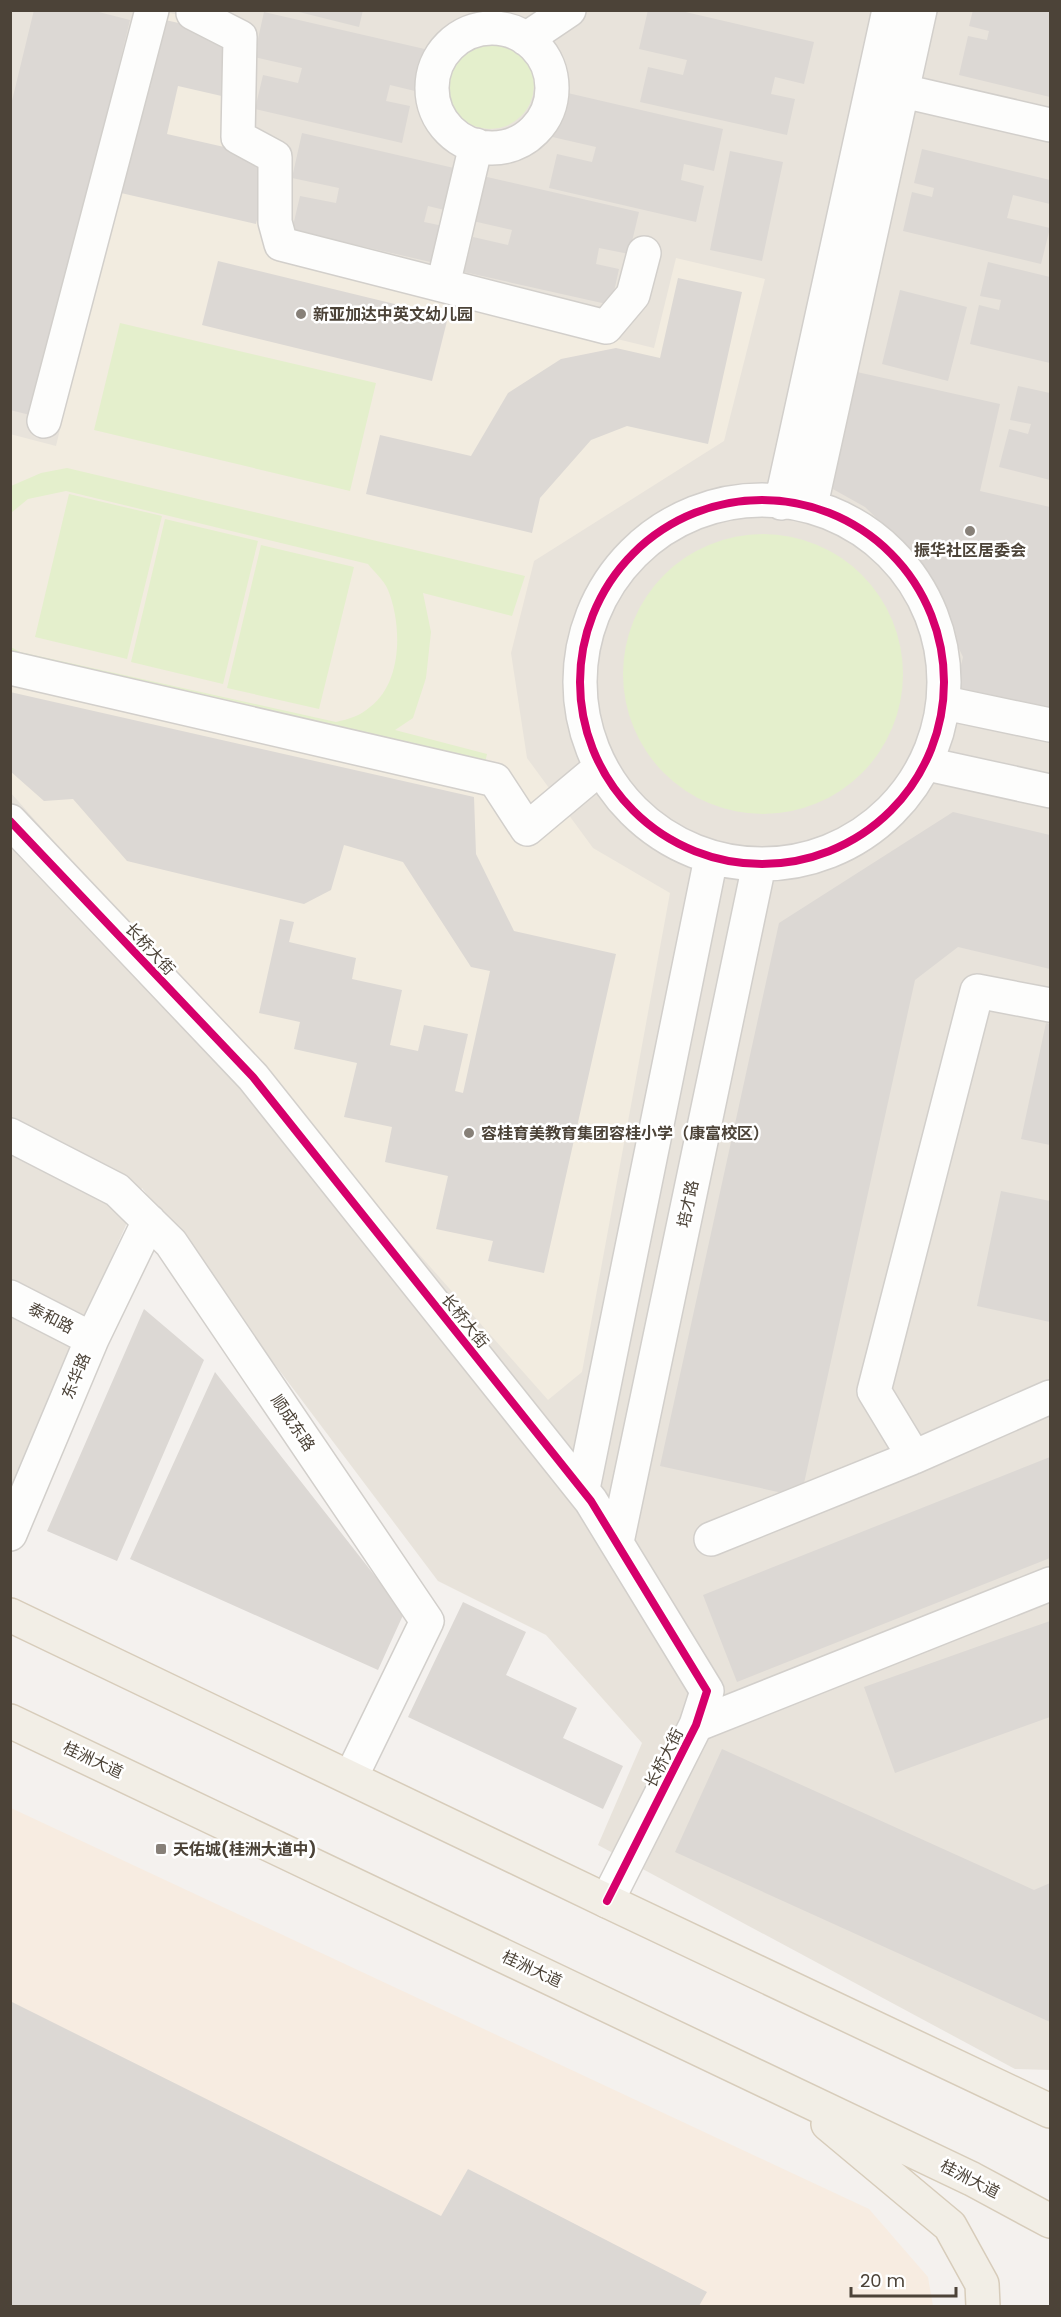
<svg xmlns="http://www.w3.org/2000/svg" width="1061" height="2317" font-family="Poppins,'Noto Sans SC',sans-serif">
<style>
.residential{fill:#e8e3db}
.commercial{fill:#f7ece1}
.education{fill:#f2ece0}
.green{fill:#e4efcc}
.building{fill:#dcd8d4}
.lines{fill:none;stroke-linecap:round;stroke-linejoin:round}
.minor-casing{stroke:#d2cfcb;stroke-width:36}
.major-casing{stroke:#d7ccba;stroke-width:36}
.minor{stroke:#fdfdfc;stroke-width:33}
.major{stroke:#f2eee6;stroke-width:33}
.cycleway-casing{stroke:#fff;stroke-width:11}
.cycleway{stroke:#d6006c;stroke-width:8}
.poi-dot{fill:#878078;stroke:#fff;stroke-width:2}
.labels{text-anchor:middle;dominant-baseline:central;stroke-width:5;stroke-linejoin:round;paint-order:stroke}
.poi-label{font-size:16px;font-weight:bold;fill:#4c4338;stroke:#fff;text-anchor:start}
.street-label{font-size:16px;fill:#4c4338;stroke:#fff}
</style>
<rect width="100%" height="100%" fill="#f4f1ee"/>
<!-- residential -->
<path class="residential" d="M12 11H1050V2070L1015 2069 598 1845 642 1743 546 1635 438 1581 142 1188 11 1490Z"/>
<!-- commercial -->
<path class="commercial" d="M11 1808 869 2209 928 2277 933 2306H11Z"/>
<!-- education -->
<path class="education" d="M161 11 247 30 250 122 280 143 285 258 654 348 676 258 765 279 724 441 534 561 511 653 527 758 593 848 670 893 582 1372 548 1400 11 793 10 434 56 446Z"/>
<!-- green -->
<path class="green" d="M446 85a44 44 0 1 1 88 0a44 44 0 1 1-88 0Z
M120 323 376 383 350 491 94 430Z
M67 468 525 576 512 616 423 593 431 632 426 678 413 718 395 730 487 754 478 793 11 682V647L20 652 336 722C349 719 360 716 370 707 403 682 402 624 388 590 384 580 374 572 368 564L66 491 28 499 11 513V486L41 473Z
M69 494 162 516 127 659 35 637Z
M165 519 258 541 223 684 131 662Z
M623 674a140 140 0 1 1 280 0a140 140 0 1 1-280 0Z
M261 545 354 567 319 709 227 688Z"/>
<!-- building -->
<path class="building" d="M34 10H91L130 20 34 416 10 410V109Z
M291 10H363L359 27Z
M648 10H677L814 42 804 84 775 77 771 94 795 99 787 135 640 102 648 67 683 75 687 60 639 49Z
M973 10H1050V97L959 75 968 36 987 40 989 31 969 26Z
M264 12 429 50 419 92 390 85 386 101 410 106 402 143 255 109 263 75 298 83 302 68 254 57Z
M161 19 240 37 226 97 178 86 167 134 272 158 256 224 121 193Z
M559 91 723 129 714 171 684 164 681 180 704 186 696 222 549 188 557 154 592 162 596 147 548 136Z
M302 133 467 171 457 213 428 206 424 222 448 227 439 264 292 230 300 196 336 203 339 188 292 178Z
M922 149 1050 180V204L1013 195 1007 218 1050 228 1041 264 903 231 912 192 932 197 934 188 914 183Z
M730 151 783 162 762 261 710 250Z
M474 174 639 212 629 254 599 248 596 264 619 269 611 305 464 272 473 237 508 245 512 230 464 219Z
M218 261 448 317 432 381 202 325Z
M988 262 1050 277V363L970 344 979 305 999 310 1001 300 980 296Z
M678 278 742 292 708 444 627 426 591 440 540 498 532 533 366 494 380 435 471 456 508 393 561 359 616 348 660 358Z
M900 290 967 307 948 381 882 364Z
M857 372 1000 404 980 491 1050 507V720L953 699 963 657 915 556 865 507 831 488Z
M1018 386 1050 393V480L999 467 1009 429 1028 434 1031 424 1010 420Z
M10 692 474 797 476 854 514 931 616 954 544 1273 488 1261 493 1241 436 1229 448 1176 385 1162 392 1127 344 1117 357 1063 294 1049 300 1022 259 1013 280 919 294 922 289 942 356 958 352 979 402 990 390 1045 418 1051 424 1025 468 1034 455 1091 463 1093 490 971 471 967 403 862 344 845 331 890 304 904 127 861 73 799 44 801 10 771Z
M953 812 1050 835V969L958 947 915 980 801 1497 660 1466 779 923Z
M1046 1023 1050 1024V1145L1021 1139Z
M1001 1191 1050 1201V1322L977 1306Z
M144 1309 204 1360 117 1561 47 1531Z
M215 1372 404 1613 378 1670 130 1559Z
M1050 1457V1558L737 1682 703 1595Z
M463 1602 526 1632 506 1675 577 1708 563 1738 623 1766 603 1809 408 1717Z
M1050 1621V1717L895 1773 864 1687Z
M722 1749 1034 1890 1050 1883V2022L675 1852Z
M10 2001 441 2216 468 2169 707 2292 699 2306H10Z"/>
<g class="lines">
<!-- minor casing -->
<g class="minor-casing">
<path id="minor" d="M193 13 240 37 238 137 275 157V222L281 244 606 327 633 295 644 253
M432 88a60 60 0 1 1 120 0a60 60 0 1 1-120 0Z
M526 39 569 10
M903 91 1050 125
M443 285 476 145
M44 421 152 10
M580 682a182 182 0 1 1 364 0a182 182 0 1 1-364 0Z
M781 503 889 10
M811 505 920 10
M10 668 495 780 527 829 601 767
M945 703 1050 725
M927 764 1050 791
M10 821 253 1077 591 1501 707 1691 696 1725 607 1901
M10 1135 117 1190 171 1243 427 1621 351 1777
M10 1297 92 1339
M914 1457 874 1391 977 991 1050 1005
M583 1489 711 858
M10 1534 92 1339 149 1221
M711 1539 914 1457 1050 1397
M617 1542 759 865
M696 1725 1050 1584"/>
</g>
<!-- major casing -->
<g class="major-casing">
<path id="major" d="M10 1615 607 1901 1050 2111
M10 1721 972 2179 1050 2221
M828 2124 950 2226 982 2284 983 2306"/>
</g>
<!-- minor -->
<use href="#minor" class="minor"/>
<!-- major -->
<use href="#major" class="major"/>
<!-- cycleway casing -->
<g class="cycleway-casing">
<path id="cycleway" d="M580 682a182 182 0 1 1 364 0a182 182 0 1 1-364 0Z
M10 821 253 1077 591 1501 707 1691 696 1725 607 1901"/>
</g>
<!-- cycleway -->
<use href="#cycleway" class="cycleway"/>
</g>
<!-- markers -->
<g class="poi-dot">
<circle cx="301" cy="314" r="6"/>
<circle cx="970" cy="531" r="6"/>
<circle cx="469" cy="1133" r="6"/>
<rect x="155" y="1843" width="12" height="12" rx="3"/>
</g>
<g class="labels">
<!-- poi labels -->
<g class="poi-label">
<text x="313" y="314">新亚加达中英文幼儿园</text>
<text x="970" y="550" text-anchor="middle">振华社区居委会</text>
<text x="481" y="1133">容桂育美教育集团容桂小学（康富校区）</text>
<text x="173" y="1849">天佑城(桂洲大道中)</text>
</g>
<!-- street labels -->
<g class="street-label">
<text transform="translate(150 949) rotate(47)">长桥大街</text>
<text transform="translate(688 1204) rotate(-78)">培才路</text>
<text transform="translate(51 1318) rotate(27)">泰和路</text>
<text transform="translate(465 1321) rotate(51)">长桥大街</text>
<text transform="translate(76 1376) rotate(-67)">东华路</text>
<text transform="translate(293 1423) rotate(56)">顺成东路</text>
<text transform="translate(664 1758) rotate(-63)">长桥大街</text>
<text transform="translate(93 1760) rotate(25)">桂洲大道</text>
<text transform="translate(532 1969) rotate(25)">桂洲大道</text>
<text transform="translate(970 2179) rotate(27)">桂洲大道</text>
</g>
</g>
<!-- border -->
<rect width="1061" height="2317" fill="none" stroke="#4c4338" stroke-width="24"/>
<!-- scale -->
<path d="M851 2287v9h105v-9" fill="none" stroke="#4c4338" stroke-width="3"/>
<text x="860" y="2287" font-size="18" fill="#4c4338" stroke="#ffffff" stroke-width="4.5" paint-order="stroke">20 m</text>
</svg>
